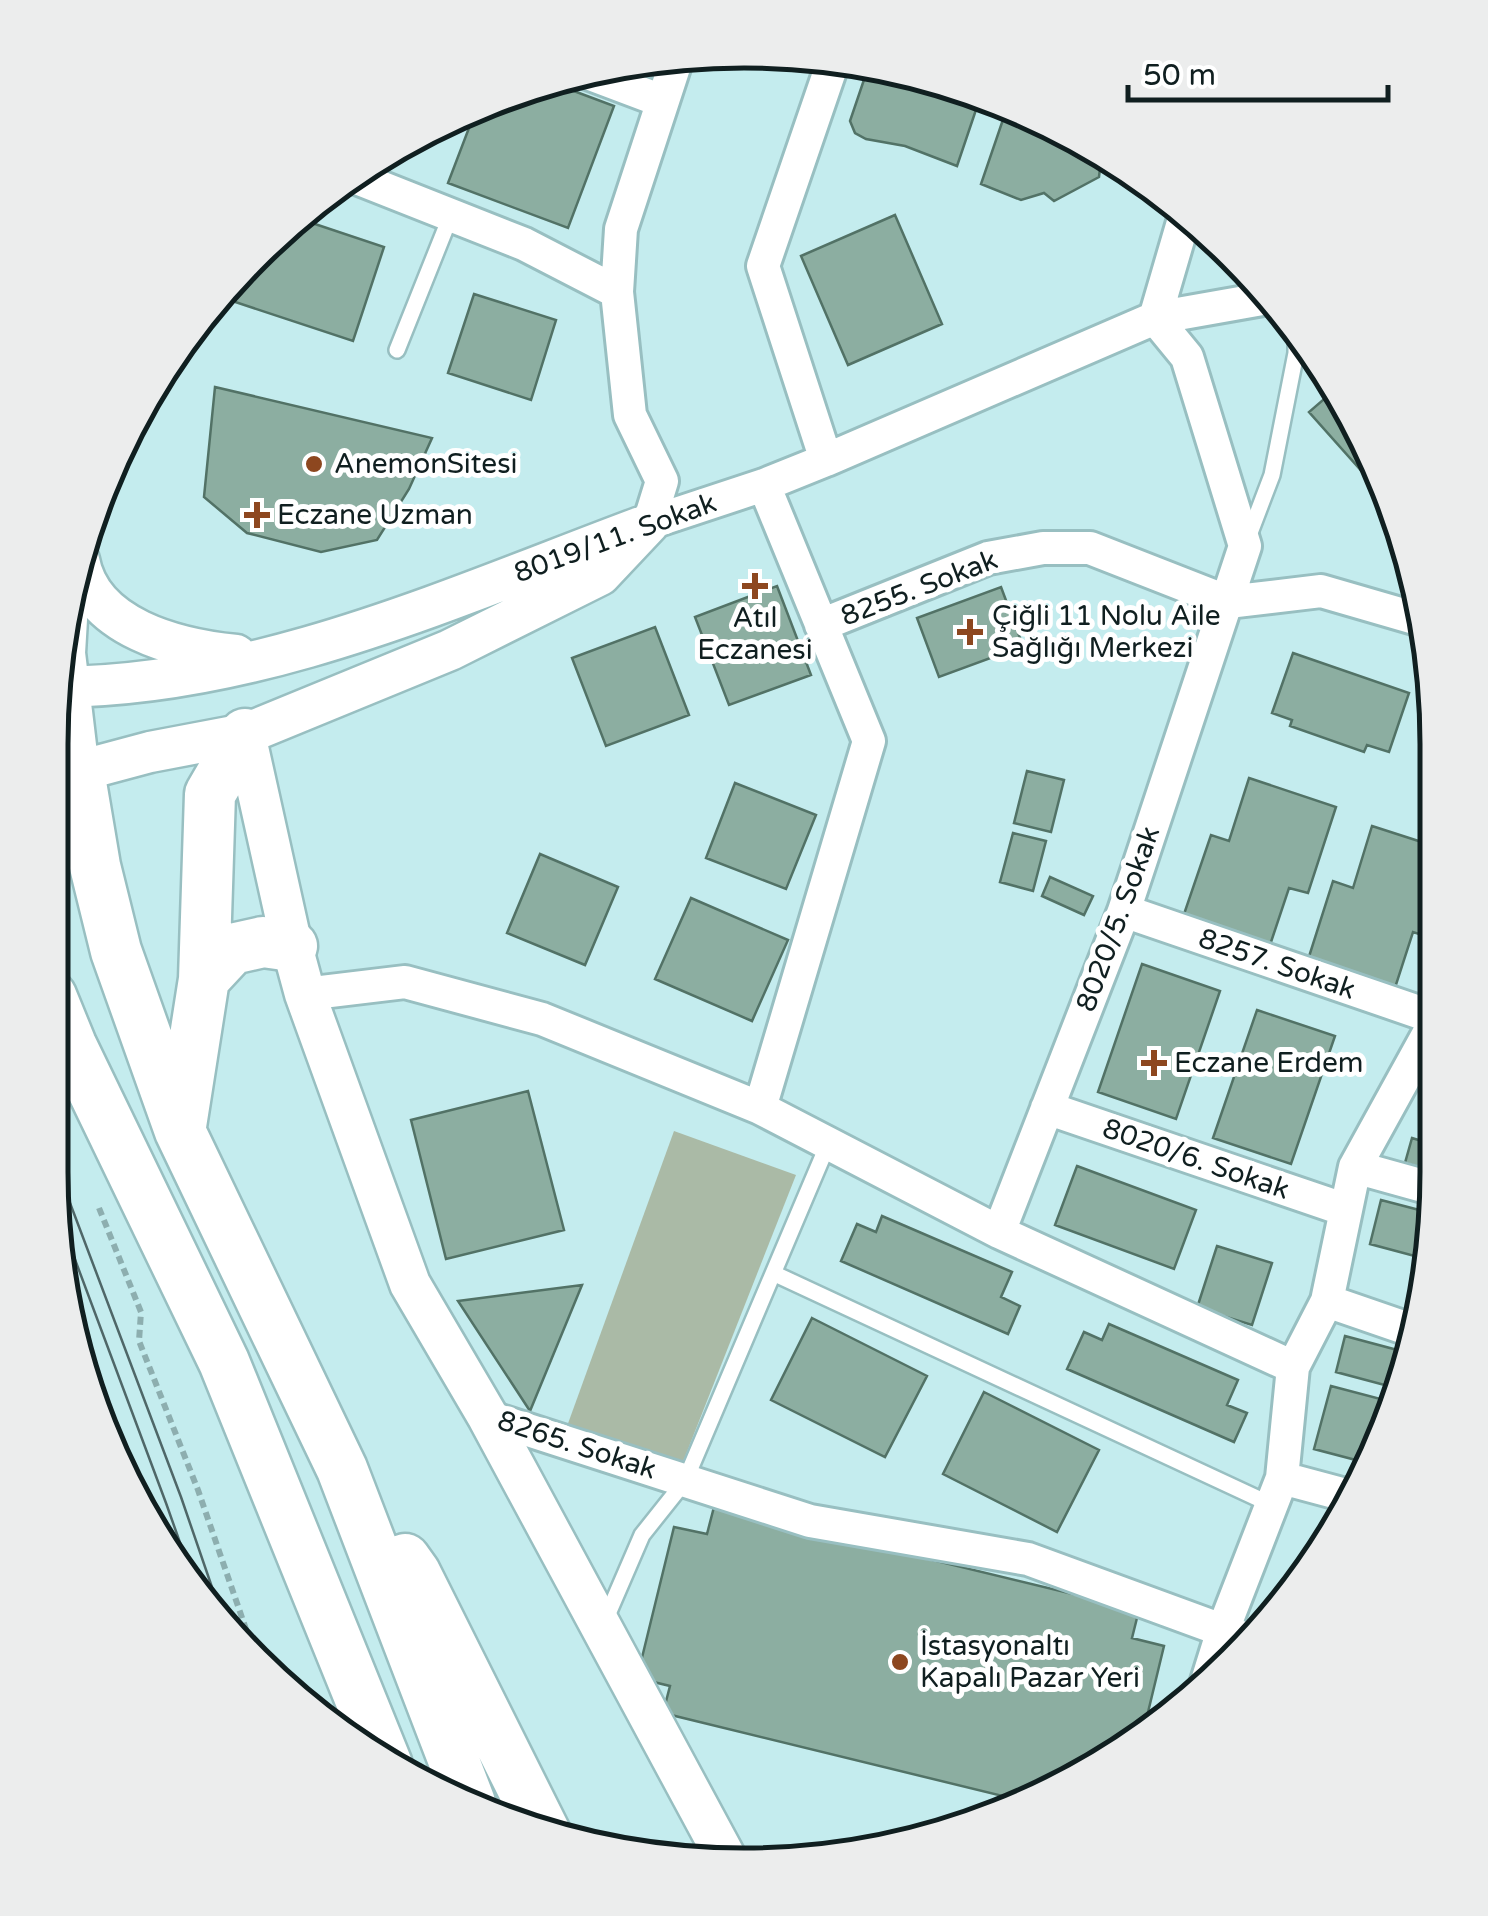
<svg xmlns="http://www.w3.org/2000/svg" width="1488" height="1916" font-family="'Varela Round',sans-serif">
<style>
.green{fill:#aabaa6}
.building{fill:#8caea1;stroke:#527266;stroke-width:2.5}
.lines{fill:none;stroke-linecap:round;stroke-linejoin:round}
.service-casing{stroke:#98bfc1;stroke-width:20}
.minor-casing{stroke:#98bfc1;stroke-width:38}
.tertiary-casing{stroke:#98bfc1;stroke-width:45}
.primary-casing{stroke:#98bfc1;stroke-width:55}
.path{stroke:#8daeaf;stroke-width:6;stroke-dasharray:8 5;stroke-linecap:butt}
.service{stroke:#fff;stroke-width:15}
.minor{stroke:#fff;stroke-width:32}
.tertiary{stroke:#fff;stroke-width:40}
.primary{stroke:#fff;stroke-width:50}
.tram{stroke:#4f6768;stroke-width:2.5}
.poi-dot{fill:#8d471f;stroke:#fff;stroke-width:4}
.labels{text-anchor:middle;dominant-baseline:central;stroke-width:10;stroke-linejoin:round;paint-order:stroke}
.poi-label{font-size:28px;fill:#101f20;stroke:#fff;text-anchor:start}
.street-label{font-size:28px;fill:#101f20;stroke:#fff}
.rim{fill:none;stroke:#101f20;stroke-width:5}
</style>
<rect width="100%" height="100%" fill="#c4ecee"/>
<!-- green -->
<path class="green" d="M674 1131 796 1175 681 1467 566 1429Z"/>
<!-- building -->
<path class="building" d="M869 65 923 74 981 95 957 166 905 146 866 139 855 133 850 121Z
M547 81 614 106 568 228 448 183 477 107 520 87Z
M1008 105 1050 121 1113 160 1100 168 1099 177 1054 201 1044 193 1021 200 981 184Z
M895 215 942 324 848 365 801 256Z
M294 217 384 247 353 341 217 296Z
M1195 220 1229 252 1187 240Z
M474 294 556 320 531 400 448 373Z
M215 387 432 438 409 489 377 540 321 552 247 533 204 497Z
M1338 387 1345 397 1387 490 1382 494 1309 412Z
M777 586 811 675 729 705 695 617Z
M1001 587 1023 646 939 677 917 618Z
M655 627 689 715 606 746 572 658Z
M1293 653 1409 693 1389 752 1367 745 1364 752 1290 726 1292 720 1272 713Z
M1027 771 1064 780 1051 832 1014 823Z
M1249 778 1336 807 1308 893 1289 888 1269 948 1182 920 1211 835 1229 841Z
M735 783 816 815 786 889 706 858Z
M1372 826 1434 846 1432 938 1413 932 1393 994 1306 966 1333 881 1353 888Z
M1013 833 1046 841 1033 891 1000 882Z
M540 854 618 887 585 965 507 933Z
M1050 877 1093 896 1084 915 1042 896Z
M691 898 788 940 752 1021 655 979Z
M1142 964 1220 991 1176 1119 1098 1092Z
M1257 1010 1335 1036 1291 1164 1213 1138Z
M528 1091 564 1230 446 1259 411 1120Z
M1412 1138 1428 1143 1427 1169 1405 1163Z
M1077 1166 1196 1210 1174 1269 1055 1225Z
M1381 1200 1427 1212 1426 1241 1422 1258 1370 1244Z
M882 1216 1012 1272 1001 1297 1020 1306 1008 1334 841 1261 857 1224 876 1232Z
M1217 1246 1272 1263 1252 1325 1197 1308Z
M582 1285 530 1411 458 1301Z
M812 1318 927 1376 885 1457 771 1400Z
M1109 1324 1238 1380 1227 1405 1247 1413 1234 1442 1067 1369 1084 1332 1102 1340Z
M1345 1336 1401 1351 1392 1387 1336 1372Z
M1331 1386 1396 1403 1385 1437 1371 1464 1314 1449Z
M984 1392 1099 1450 1057 1532 943 1474Z
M714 1507 1139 1610 1132 1638 1164 1646 1142 1737 1091 1773 1023 1801 663 1713 670 1686 637 1678 674 1527 707 1534Z"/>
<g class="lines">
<!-- service casing -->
<g class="service-casing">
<path id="service" d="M397 350 451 215
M1248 538 1272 475 1296 353V328
M775 1274 1272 1505
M604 1623 642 1535 685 1481 828 1144"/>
</g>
<!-- minor casing -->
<g class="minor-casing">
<path id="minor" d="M585 72 662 101
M352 176 524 244 617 292
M826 460 763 266 834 59
M649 523 764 485 826 460 1155 318 1274 297
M649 523 662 481 630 415 617 292 621 229 678 55
M821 625 988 558 1043 548H1090L1228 602 1321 591 1421 620
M1124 911 1430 1016
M305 994 405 982 542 1019 760 1108 999 1232 1293 1367
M760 1108 869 741 764 485
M1047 1108 1346 1210
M1355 1167 1427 1187
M999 1232 1124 911 1245 546 1187 357 1155 318 1186 212
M1327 1301 1417 1332
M488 1417 810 1521 1028 1559 1249 1640
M1282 1478 1353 1497
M1204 1691 1223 1630 1282 1478 1293 1367 1327 1301 1355 1167 1430 1031"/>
</g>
<!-- tertiary casing -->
<g class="tertiary-casing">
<path id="tertiary" d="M79 560C91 628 177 649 236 655
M67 619 65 653 79 771
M54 687C258 687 453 597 641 527
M245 734 292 946 305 994 410 1284 488 1417 729 1864
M51 773 79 771 150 752 245 734 450 650 600 575 649 523"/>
</g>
<!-- primary casing -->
<g class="primary-casing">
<path id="primary" d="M79 771 95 866 116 951 180 1131 342 1469 470 1803
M204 979 232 949 263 942 292 946
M51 996 71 1045 224 1362 387 1765
M181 1126 204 979 210 794 245 734
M405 1559 415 1573 546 1835"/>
</g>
<!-- path -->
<path class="path" d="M99 1208 141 1312 139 1341 198 1490 259 1667"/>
<!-- service -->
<use href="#service" class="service"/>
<!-- minor -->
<use href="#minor" class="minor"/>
<!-- tertiary -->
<use href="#tertiary" class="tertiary"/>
<!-- primary -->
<use href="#primary" class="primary"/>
<!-- tram -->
<path class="tram" d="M50 1150 181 1497 226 1628
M55 1206 166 1503 196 1588"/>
</g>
<!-- markers -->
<g class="poi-dot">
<circle cx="314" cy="464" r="10"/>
<path d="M252 500h10v10h10v10h-10v10h-10v-10h-10v-10h10z"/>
<path d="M750 571h10v10h10v10h-10v10h-10v-10h-10v-10h10z"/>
<path d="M965 617h10v10h10v10h-10v10h-10v-10h-10v-10h10z"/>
<path d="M1149 1048h10v10h10v10h-10v10h-10v-10h-10v-10h10z"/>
<circle cx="900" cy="1662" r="10"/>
</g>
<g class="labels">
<!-- poi labels -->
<g class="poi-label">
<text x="334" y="464">AnemonSitesi</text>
<text x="277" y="515">Eczane Uzman</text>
<text x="992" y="616">Çiğli 11 Nolu Aile<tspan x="992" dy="32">Sağlığı Merkezi</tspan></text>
<text x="755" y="618" text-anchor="middle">Atıl<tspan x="755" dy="32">Eczanesi</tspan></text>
<text x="1174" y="1063">Eczane Erdem</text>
<text x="920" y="1646">İstasyonaltı<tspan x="920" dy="32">Kapalı Pazar Yeri</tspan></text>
</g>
<!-- street labels -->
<g class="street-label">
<text transform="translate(615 538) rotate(-20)">8019/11. Sokak</text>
<text transform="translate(919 588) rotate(-21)">8255. Sokak</text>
<text transform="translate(1118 919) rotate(-70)">8020/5. Sokak</text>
<text transform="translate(1277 964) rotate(19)">8257. Sokak</text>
<text transform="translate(1196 1159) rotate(19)">8020/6. Sokak</text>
<text transform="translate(577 1445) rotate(18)">8265. Sokak</text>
</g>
</g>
<!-- crop -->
<path d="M0 0H1488V1916H0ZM744 68H744A676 676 0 0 1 1420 744V1172A676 676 0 0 1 744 1848H744A676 676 0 0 1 68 1172V744A676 676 0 0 1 744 68Z" fill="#eceded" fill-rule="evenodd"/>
<path class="rim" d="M744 68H744A676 676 0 0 1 1420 744V1172A676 676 0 0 1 744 1848H744A676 676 0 0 1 68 1172V744A676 676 0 0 1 744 68Z"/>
<!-- scale -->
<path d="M1128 85v15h260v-15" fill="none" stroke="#101f20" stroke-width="5"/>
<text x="1143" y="85" font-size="30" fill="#101f20" stroke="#ffffff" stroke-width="8" paint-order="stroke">50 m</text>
</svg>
